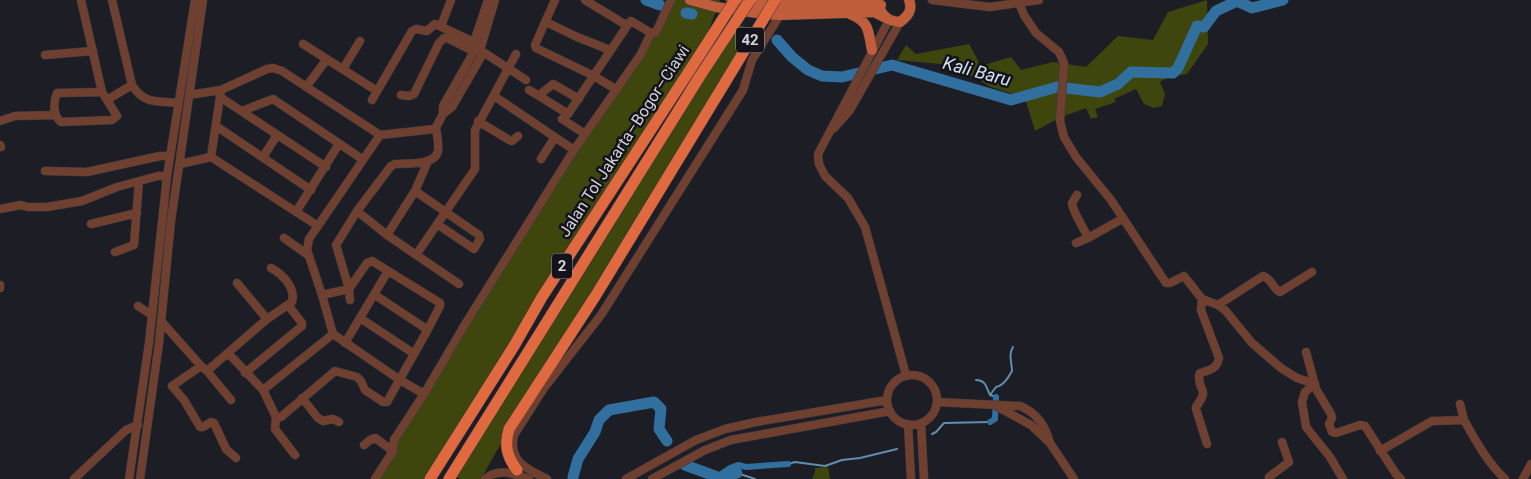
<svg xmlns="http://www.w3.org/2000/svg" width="1531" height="479" font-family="Roboto,sans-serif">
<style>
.green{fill:#3e460e}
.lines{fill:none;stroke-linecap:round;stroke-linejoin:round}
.stream{stroke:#618daf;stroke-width:2}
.canal{stroke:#306f9e;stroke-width:6}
.river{stroke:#306f9e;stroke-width:11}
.minor-casing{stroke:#3a3a42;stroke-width:9}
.major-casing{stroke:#3a3a42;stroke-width:11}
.highway-casing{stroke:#3a3a42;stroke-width:12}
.minor{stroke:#6f4030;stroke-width:8}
.major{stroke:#c05e3c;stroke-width:10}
.highway{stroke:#e0693f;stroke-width:11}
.highway-bridge-casing{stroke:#3a3a42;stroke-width:12;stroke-linecap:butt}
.highway-bridge{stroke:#e0693f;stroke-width:11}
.labels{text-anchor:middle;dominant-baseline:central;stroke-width:5;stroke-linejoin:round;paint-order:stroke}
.shield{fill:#14131b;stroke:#9a999f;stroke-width:1}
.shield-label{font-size:15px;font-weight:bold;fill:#d3d2d8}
.street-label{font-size:16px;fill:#d3d2d8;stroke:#14131b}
.water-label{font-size:18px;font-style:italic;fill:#d2e2f0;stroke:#14131b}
</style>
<rect width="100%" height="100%" fill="#1d1d25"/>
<!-- green -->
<path class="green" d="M671 0H720L699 56 430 479H375L394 440 585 134 656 32Z
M1207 0 1208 44 1187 74 1169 77 1160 82 1165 94 1162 106 1154 108 1144 104 1136 89 1114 99 1116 102 1095 109 1098 117 1091 119 1086 108 1059 118 1035 131 1025 98 991 87 951 65 897 60 906 45 916 54 969 44 981 66 1011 57 1021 70 1053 62 1086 67 1118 36 1153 40 1168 12Z
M733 24 756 29 509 429 481 479H460L455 476Z
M828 467 830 479H812L815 472V468Z"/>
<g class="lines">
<!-- stream -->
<path class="stream" d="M976 380C986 380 986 387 990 395
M996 397 990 395 996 387C1004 385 1008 378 1012 371 1012 363 1008 355 1013 347
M932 434 936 432 944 423 990 422
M788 464 795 462 825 466 842 460 860 458 897 449
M737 473 755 479"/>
<!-- canal -->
<path class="canal" d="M990 422 995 419 996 397
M717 477 730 468 738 465 746 467 788 464"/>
<!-- river -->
<path class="river" d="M646 0 660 5
M686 13 692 14
M777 40 792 57 808 70 822 76 842 77 892 65 1011 100 1057 87 1100 92 1118 84 1131 72 1173 73 1178 68 1197 26 1204 27 1216 11 1237 1 1252 8 1283 0
M685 465 720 478 737 473
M573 477 578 459 595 432 599 420 609 410 654 402 661 409 659 429 667 441"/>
<!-- minor casing -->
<g class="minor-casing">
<path id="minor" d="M81 0 102 92 117 116 112 120 61 122C53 116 53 102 57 93L102 92
M112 0 132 85C143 104 158 101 178 103
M555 0 535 45 536 48 594 76 617 90
M585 0 626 25
M932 0 990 7 1039 0
M1019 3 1024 15 1036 33 1059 52 1064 63 1060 121 1064 137 1076 157 1111 200 1166 283H1170L1184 276 1202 299 1218 305 1225 310 1252 343 1281 368 1297 378 1315 384
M889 20 818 154 819 164 825 176 848 198 865 227 906 375
M546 22 577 37 610 50
M441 26 451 0
M303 44 377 91
M477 48 526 80
M45 55 93 51
M343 69 360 41
M306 87 327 59
M221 90 211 157 318 226
M529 90 541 97
M189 95 221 90 267 69 273 68 282 71 380 135
M401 95 409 96 414 94 439 43 444 38H447L473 51
M494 96 574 150
M220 97 326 167
M579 99 553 84 543 92 541 97 568 114 629 23 631 21 651 33
M107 100 132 85
M372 100 412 31 416 29 427 31 435 24 474 42
M242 111 273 99 362 159
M443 114V106L472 55 474 42 488 0
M562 119 585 134
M0 121 15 116 55 115
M478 121 509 140 512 141 518 136
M216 126 311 190
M834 128 850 110 900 22
M0 145 1 147
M263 157 277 135
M541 159 555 137
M180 164 211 157
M45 171 87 172 160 156H170
M415 191 479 235 480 239 474 249 437 224
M1077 195 1072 203C1073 213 1084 228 1088 238
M0 209 21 205 28 207H47L82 201 117 187 158 176H167
M357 211 387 235 459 284
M296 212 339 144
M91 224 137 213
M387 235 415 191 428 161
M284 238 308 255
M1076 243 1088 238 1122 219
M336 245 357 211 391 166 395 164C406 163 435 166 438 151 439 144 437 135 436 128
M337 248 349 289 350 300
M115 252 134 245 139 181
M416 255 475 169V130L516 54
M237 283 267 319
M0 285V288
M322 295 349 289 367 263 372 261 440 303V306L427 331
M1202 299 1201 310 1219 358C1217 369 1210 370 1200 373L1199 376C1199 394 1210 387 1196 407V409L1207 444
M1218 305 1263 276C1271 278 1273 289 1280 292L1312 272
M138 306 152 315
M360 318 413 353
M161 321 201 366 207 371 267 319 292 302C296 287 282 274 271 268
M345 343 388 271
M1306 352 1316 389 1331 414 1332 418 1329 424 1332 432 1336 433 1360 425 1365 426 1396 474 1401 479
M228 353 263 390 333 334
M201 366 172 386 184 400 200 427H203L211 422 214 423 226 449 236 458
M207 371 231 400
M245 373 302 326V323L288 305
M887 400a25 25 0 1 1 50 0a25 25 0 1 1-50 0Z
M1315 384 1305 392 1302 402 1306 427 1330 457 1343 479
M263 390 276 417H281L335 371 357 377 361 381 365 390 383 402H387L427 331 425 328 375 295
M424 394 400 380 333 334 322 295 307 250 309 239 380 135 435 129 443 114 452 107 481 57 480 50 495 0
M302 398 318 418 323 421 333 419 339 422
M937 402 1020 406C1037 413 1045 425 1050 443
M1460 404 1464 420
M996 406 1031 425 1050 443 1074 479
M276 417 275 429 295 455
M921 423 924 479
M908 424 911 479
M364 445 370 440 375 438 393 451
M1380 451 1432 421 1464 420C1476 441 1487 462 1505 479
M1269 477 1289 462 1282 442
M74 479 126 430 138 425
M129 479 149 343 167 176 195 0
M140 479 159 343 171 221 203 0
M375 479 393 451 394 440 424 394 464 326 574 150 641 54 651 33 656 32 671 0
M485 479C498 467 515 474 529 479
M547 479C527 469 508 462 514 435L544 388 601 315 743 90 752 60 780 15
M626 479 696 440 725 429 756 422 887 400
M652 479 705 450 731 440 890 411
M1523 479 1531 464"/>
</g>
<!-- major casing -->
<g class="major-casing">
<path id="major" d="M690 0 716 7 764 14 780 15 874 12 884 17
M731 0 763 5H881
M881 11C885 19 891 21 900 22 908 16 913 10 909 0
M850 14C870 22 868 31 872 50"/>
</g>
<!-- highway casing -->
<g class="highway-casing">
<path id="highway" d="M517 470C507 457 504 445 509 429L596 295 726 81
M430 479 514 346 542 297 699 56
M449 479 700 76"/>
</g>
<!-- minor -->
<use href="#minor" class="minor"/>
<!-- major -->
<use href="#major" class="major"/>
<!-- highway -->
<use href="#highway" class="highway"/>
<!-- highway-bridge casing -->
<g class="highway-bridge-casing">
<path id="highway-bridge" d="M699 56 735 0
M700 76 750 0
M726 81 775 0"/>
</g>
<!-- highway-bridge -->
<use href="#highway-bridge" class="highway-bridge"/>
</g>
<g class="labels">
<!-- shield labels -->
<g class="shield">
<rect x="736" y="27.5" width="28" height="25" rx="4"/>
<rect x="552" y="253.5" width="20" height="25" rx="4"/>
</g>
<g class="shield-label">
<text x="750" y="40">42</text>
<text x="562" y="266">2</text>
</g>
<!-- street labels -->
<g class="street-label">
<text transform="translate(624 141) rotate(-57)">Jalan Tol Jakarta–Bogor–Ciawi</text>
</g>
<!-- water labels -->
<g class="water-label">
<text transform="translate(977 71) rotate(15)">Kali Baru</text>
</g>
</g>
</svg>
